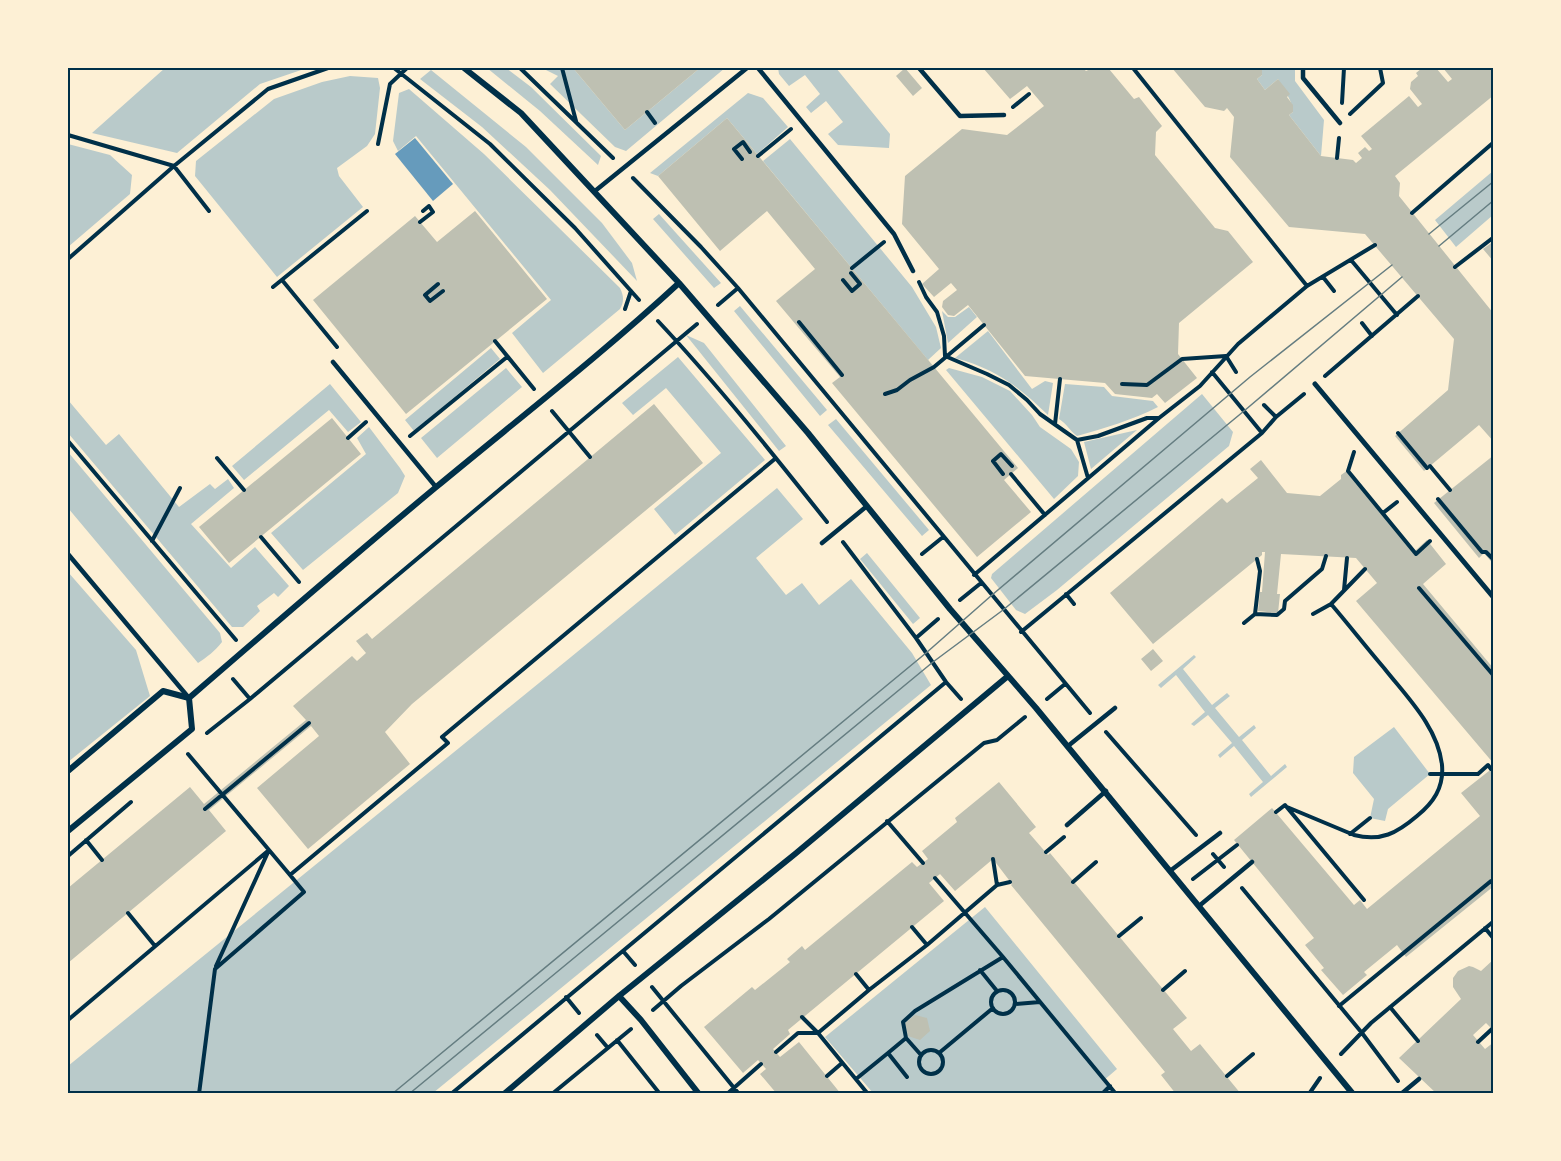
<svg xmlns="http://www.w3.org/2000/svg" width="1561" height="1161" font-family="Mulish,sans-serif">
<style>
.green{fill:#b9caca}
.water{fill:#669bbc}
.building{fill:#bec0b2}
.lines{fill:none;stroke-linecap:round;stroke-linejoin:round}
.path{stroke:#003049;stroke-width:4}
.service{stroke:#003049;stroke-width:4.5}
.pedestrian{stroke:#003049;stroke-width:5}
.minor{stroke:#003049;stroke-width:6}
.tram{stroke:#657d81;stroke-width:1.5}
.neatline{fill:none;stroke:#003049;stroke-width:2}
</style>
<rect width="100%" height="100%" fill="#fdf0d5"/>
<!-- green -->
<path class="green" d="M165 68H307L260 84 177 153 92 133Z
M487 68H506L531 87 601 156 598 165 540 111Z
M542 68H573L625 130 700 68H725L626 151 615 147 550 84 558 76Z
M778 68H836L890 134 889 148 838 145 828 134 843 122 826 101 811 113 806 107 820 94 805 75 789 86 779 74Z
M1262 68H1295V81L1324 120 1321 156 1289 115 1293 112C1293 101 1283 89 1278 79L1265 90 1257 79 1262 75Z
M431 70 526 147 602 223 632 263 637 281 550 190 482 127 420 79Z
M350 76 378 78 380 88 375 134 367 146 337 168 339 176 363 207 277 277 195 176 196 161 274 99 322 82Z
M409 89 484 154 620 288C624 296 624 302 620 309L543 373 512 333 551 300 416 136 398 151 393 141 399 93Z
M748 93 763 98 788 127 757 154 727 118 658 176 650 173Z
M790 139 912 287 936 327 941 348 928 360 763 161Z
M68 144 110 155 132 175 130 194 68 247Z
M1493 171V215L1456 247 1435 220Z
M659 214 721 283 714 288 653 219Z
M740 306 827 410 820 416 734 311Z
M969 307 977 317 948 343 942 311 948 317H955Z
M988 331 1032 389 1045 381 1053 383 1048 415C1018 386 996 369 955 358Z
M686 335 704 343 786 446 779 451Z
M491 348 500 359 414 431 405 420Z
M678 357 765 460 675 535 654 509 721 453 666 388 633 415 622 403Z
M506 368 522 387 437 458 421 438Z
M949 368 982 377 1010 391 1032 415 1040 427 1071 449 1079 462 1078 476 1054 499 946 370Z
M330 384 361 422 348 432 329 410 244 480 232 466Z
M1065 384 1104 387 1112 396 1153 401 1158 407C1132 420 1105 428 1077 436 1070 431 1067 424 1059 419Z
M1202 394 1233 432 1229 446 1057 590 1025 614 1016 610 991 578 992 574Z
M68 400 106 445 119 434 179 507 210 484 215 489 228 479 234 488 191 524 231 568 255 547 289 586 278 597 274 593 257 606 260 611 243 627H232L68 433Z
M836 419 929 530 922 536 828 425Z
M369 427 400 468 405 476 398 493 303 570 271 533 366 454 357 438Z
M1137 430 1091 469 1084 442Z
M68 452 220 633 222 642C215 651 207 657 198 663L68 508Z
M777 488 803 519 756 558 786 595 802 583 819 605 851 579 912 653 931 685 433 1093 68 1094V1066L571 657Z
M867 553 920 618 913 624 860 559Z
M68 572 136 650 150 696 68 762Z
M1194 655 1196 657 1183 669 1212 705 1227 693 1230 696 1215 708 1239 737 1254 725 1256 728 1242 740 1271 776 1285 764 1287 767 1251 797 1249 794 1263 782 1234 746 1220 758 1218 755 1232 743 1208 715 1194 726 1191 724 1205 712 1176 675 1161 688 1158 685Z
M1394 727 1430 774 1388 809 1385 821 1370 818 1374 799 1353 773 1354 757Z
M985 907 1117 1069 1103 1081 1113 1093H873L825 1037Z"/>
<!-- water -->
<path class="water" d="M415 138 453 184 433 201 395 154Z"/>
<!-- building -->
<path class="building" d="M573 68H700L625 130Z
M905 68 922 88 913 96 896 76Z
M983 68H1083L1086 71 1093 68H1103L1109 69 1134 99 1139 97 1162 126 1156 132 1155 155 1215 228 1228 231 1253 262 1179 323 1178 354 1197 378 1165 403 1157 394 1152 398 1115 394 1105 383 1025 376 968 305 954 316 948 315 942 307 943 301 957 290 951 283 934 297 922 284 939 269 902 224 905 176 962 129 1007 135 1044 106 1027 86 1010 99Z
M1172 68H1262V75L1257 79 1265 90 1278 79 1290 94 1287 97 1293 105V112L1289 115 1321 156 1353 160 1356 163 1362 158 1358 153 1365 147 1369 151 1372 149 1361 136 1409 96 1418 107 1422 104 1410 89 1411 82 1418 76 1416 73 1422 68H1436L1448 82 1452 79 1443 68H1494V95L1395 176 1400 183 1399 196 1494 314V442L1479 425 1424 471 1395 436 1448 390 1454 339 1365 234 1289 227 1230 157 1234 117 1227 108 1224 111 1205 107Z
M727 118 1018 468 1004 480 1031 512 977 557 832 383 840 377 776 301 815 269 767 211 720 251 658 176Z
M475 211 547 299 406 414 313 300 415 216 437 242Z
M1494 241V262L1483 249Z
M654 404 703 463 412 704 385 732 410 764 308 849 257 788 319 736 311 726 209 810 226 831 68 963V888L190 787 204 804 306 720 293 706 352 656 357 661 366 653 356 641 367 633 372 639Z
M332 418 361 454 229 563 199 527Z
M1494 455V565L1484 553 1479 558 1434 503Z
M1261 460 1287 493 1320 496 1341 479V475L1348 470 1415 551 1427 540 1446 564 1423 584 1494 669V764L1356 601 1377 583 1356 558 1281 554 1277 594H1280L1278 613 1258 611 1260 592H1262L1265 552H1262V555L1153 644 1110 593 1222 498 1227 503 1258 478 1250 469Z
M1153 649 1163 661 1151 671 1141 659Z
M1494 767V886L1406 957 1397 945 1364 972 1367 975 1343 995 1321 970 1324 968 1305 945 1314 938 1234 840 1272 808 1354 905 1360 900 1367 909 1480 816 1461 793Z
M999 782 1036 827 1029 833 1048 855 1050 853 1187 1018 1173 1029 1191 1051 1200 1044 1241 1094H1176L1161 1075 1165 1072 1011 885 1012 884 993 859 955 891 940 874 929 883 944 901 788 1030 790 1034 773 1049 780 1057 799 1042 841 1094H777L760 1074 766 1069 758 1060 743 1073 704 1027 752 987 755 990 790 962 787 959 802 946 805 950 912 862 917 867 928 859 922 851 957 822 955 818Z
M1494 959V1031L1486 1023 1473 1035 1485 1049 1494 1042V1094H1437L1399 1058 1461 999 1453 987V978L1458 971 1469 966 1473 967 1481 971Z
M915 1015 927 1018 930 1031 920 1040 908 1036 905 1023Z"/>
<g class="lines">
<!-- path -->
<path class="path" d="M394 68 490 144 575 228 639 300
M520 68 613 158
M562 68 576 121
M1133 68 1307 286
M1342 103 1344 68
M1013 107 1029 94
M647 112 655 123
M1350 114 1383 83 1380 68
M68 135 174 166 209 211
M378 144 390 84 407 68
M758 156 791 129
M1337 158 1339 138
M742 159 734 149 743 142 750 152
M633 178 701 247 738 288 1090 713
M1412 213 1494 142
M420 222 433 212 429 206 423 211
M68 259 174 166 268 89 328 68
M1351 260 1397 315
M1455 267 1494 237
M852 268 884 242
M1323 277 1334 291
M282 280 337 347
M843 280 852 291 860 284 851 273
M919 282 926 297 937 312 944 336 945 356
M438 284 425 295 430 301 443 291
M273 287 367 211
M718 305 738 288
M625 309 631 291
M658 321C718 385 773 454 827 522
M799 322 842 375
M1362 323 1372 336
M495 341 534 389
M945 356 987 374 1009 385 1027 400 1040 414 1077 440 1098 436 1147 418H1158
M1212 372 1262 433
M1325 376 1418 296
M1122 384 1147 385 1182 359 1226 356 1236 372
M885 394 897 390 910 380 934 367 984 325
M1264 405 1276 417
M552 411 590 457
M1055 424 1060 379
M1398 433 1427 468
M410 436 507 357
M348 438 366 422
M1077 440 1088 478
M68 441 236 640
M1354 452 1348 471 1416 554 1430 541
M217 458 244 490
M1430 466 1450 490
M1003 474 993 461 1001 454 1012 466
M1011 474 1045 515
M1438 499 1482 552H1486L1494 560
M1383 513 1397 502
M261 537 299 582
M152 541 180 488
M843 542 916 638 946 682 961 699
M922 554 943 537
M974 575 1159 418 1200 386 1238 344 1307 286 1375 245
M1419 588 1494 676
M1344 590 1347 558
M1066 594 1074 604
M960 600 981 583
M1255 614 1260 571 1257 559
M1313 614 1331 604
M1244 623 1255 614 1277 615 1284 609 1285 601 1322 569 1326 556
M1021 632 1262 433 1276 417 1304 394
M916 638 938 619
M233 679 250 699
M1047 699 1065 684
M1106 732 1196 835
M207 733 250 699 697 324
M188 754 269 850 216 966
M1430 774H1478L1488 765 1491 769
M1287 807 1354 835C1381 842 1397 833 1417 816 1433 803 1444 788 1442 765 1438 727 1406 696 1384 668 1366 647 1349 625 1331 604L1365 569
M205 809 309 723
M1276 812 1285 805 1364 900
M887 821 923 863
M1350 834 1370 818
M86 840 102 860
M1046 852 1064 837
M1213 854 1224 867
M68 856 131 802
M993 859 997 885
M935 878 1003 957 1116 1094
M1193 879 1237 845
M1073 882 1096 862
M1242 888 1362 1033 1398 1081
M128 913 155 946
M912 927 927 945
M1485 928 1494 939
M1119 936 1141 918
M623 951 635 965
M980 970 997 991
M856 974 869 990
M652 987 739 1094
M1163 990 1185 971
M991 1002a12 12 0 1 1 24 0a12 12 0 1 1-24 0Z
M566 997 579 1013
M1015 1004 1040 1002
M1339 1006 1491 881 1494 885
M1390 1007 1418 1041
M653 1010 681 986 769 919 984 743 997 740 1025 717
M802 1017 818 1033
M68 1020 269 850 290 875 448 743 442 737 776 458
M597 1035 608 1048
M906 1038 903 1022 915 1011 1003 957
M617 1040 660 1094
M1478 1042 1492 1029
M919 1062a12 12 0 1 1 24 0a12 12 0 1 1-24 0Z
M776 1052 798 1033H818
M888 1053 906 1038 921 1055
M939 1053 993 1008
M1341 1054 1371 1023 1494 921
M827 1076 842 1063
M1227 1076 1253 1054
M856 1079 888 1053 907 1077
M199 1094 215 969 304 892 290 875
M451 1094 946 682
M552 1094 631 1029
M727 1094 761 1064
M868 1094 818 1033 869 990 927 945 997 885 1010 882
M1102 1094 1110 1086
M1309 1094 1320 1078"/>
<!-- service -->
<path class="service" d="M758 68 894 234 913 271
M919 68 960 116 1004 115
M1303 68V78L1340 123
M595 191 747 68
M333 362 436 487
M822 543 867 506
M68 554 189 698
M1068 746 1115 708
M1067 825 1106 791
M1170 871 1220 833
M1199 906 1252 862
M1401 1094 1419 1079"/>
<!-- pedestrian -->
<path class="pedestrian" d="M1315 384 1494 598"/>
<!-- minor -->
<path class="minor" d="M464 68 521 113 679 283 808 433 950 609 1036 708 1353 1094
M189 698C271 627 352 557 435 488 517 420 601 355 679 283
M68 771 163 691 189 698
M68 831 192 729 189 698
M619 996 641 1020 699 1094
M504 1094 619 996 795 854 1008 676"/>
<!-- tram -->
<path class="tram" d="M1429 234 1494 181
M1439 246 1494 200
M392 1094 926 653 992 595 1250 377 1392 265
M409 1094 933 662 1003 610 1244 411 1402 277"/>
</g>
<!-- border -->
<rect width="1561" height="1161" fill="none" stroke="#fdf0d5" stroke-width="138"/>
<rect x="69" y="69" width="1423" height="1023" class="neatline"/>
</svg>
